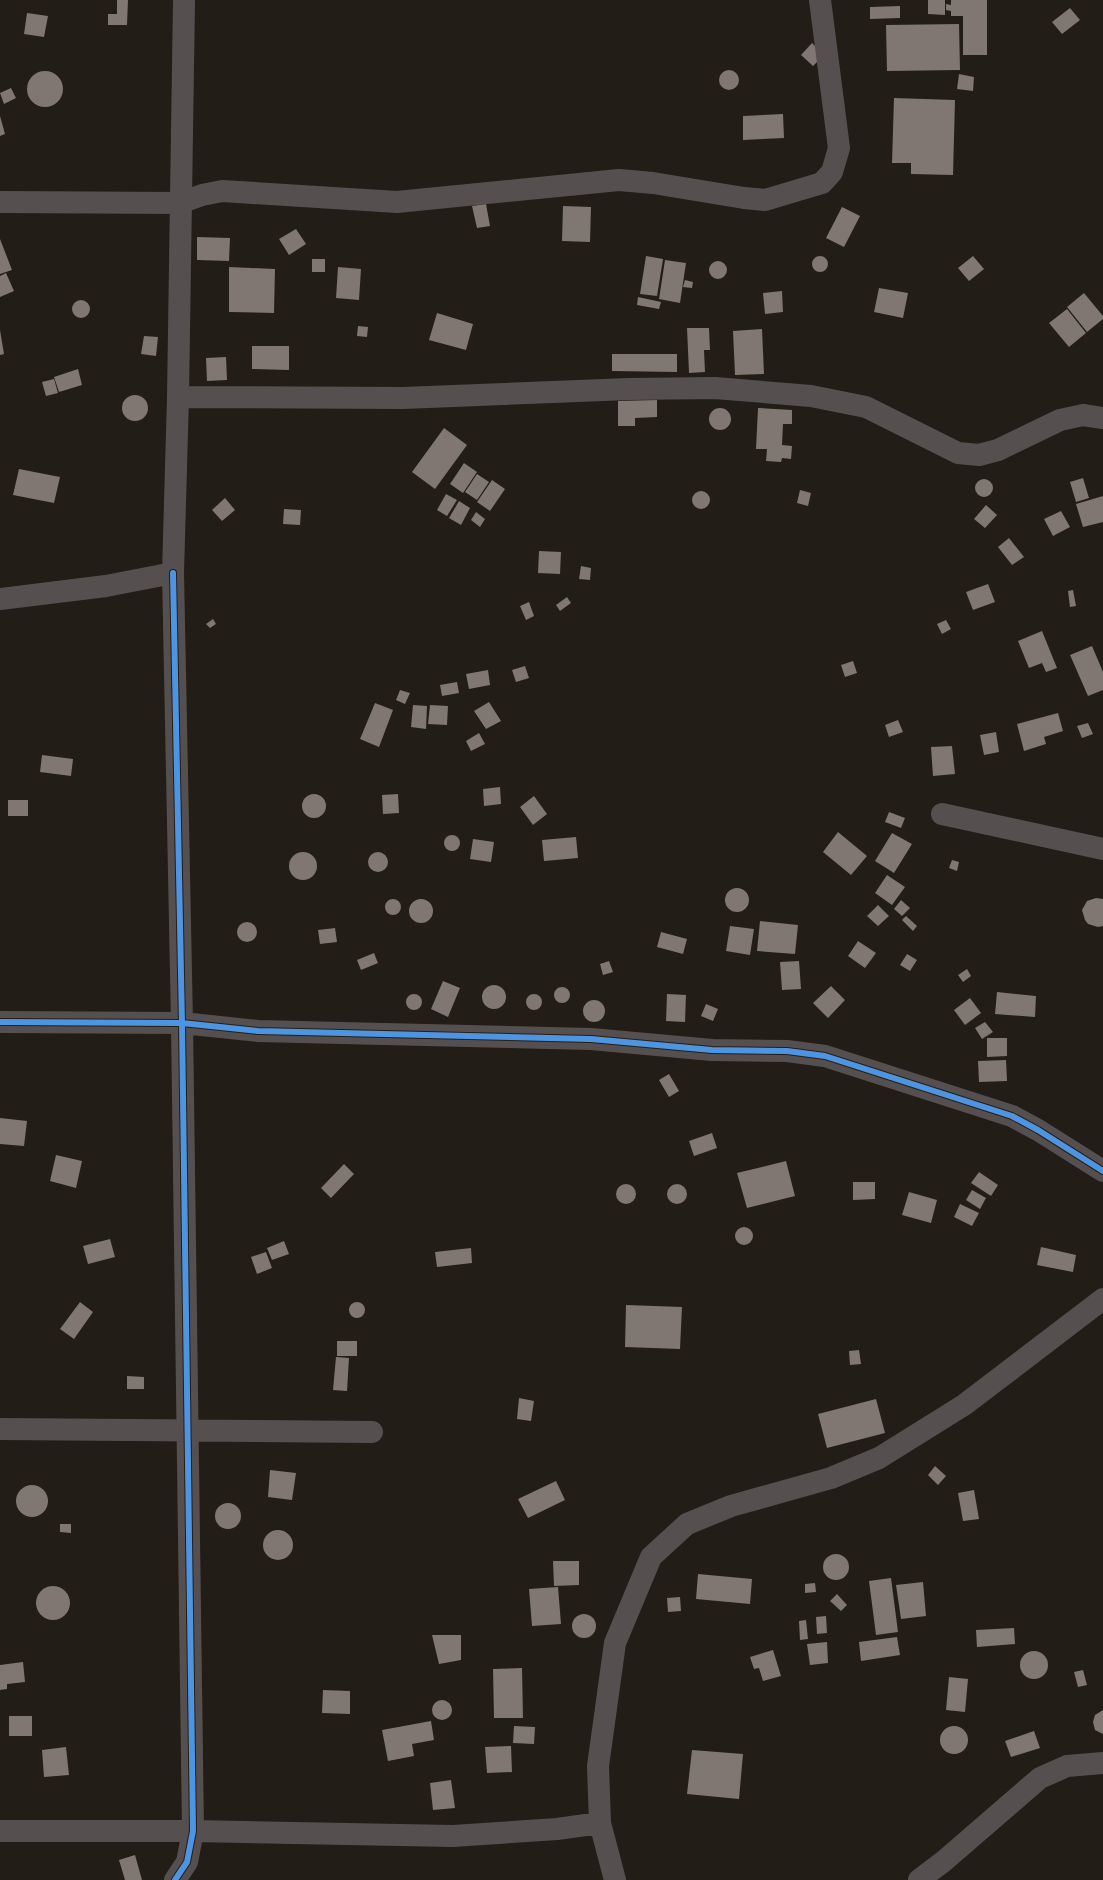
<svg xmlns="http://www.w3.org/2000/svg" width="1103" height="1880" font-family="Montserrat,sans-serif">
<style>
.building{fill:#807672}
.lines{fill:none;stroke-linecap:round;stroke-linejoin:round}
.street{stroke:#55504f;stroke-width:22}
.cycleway-casing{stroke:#271d12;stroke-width:8}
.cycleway{stroke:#4d94e3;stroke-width:6}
</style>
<rect width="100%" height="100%" fill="#221d17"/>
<!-- building -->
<path class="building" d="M117 0H128L127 25H108V14H117Z
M928 0H945V15L928 14Z
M951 0H987V55H963V16H951V11L946 10V4L951 5Z
M900 6V18L870 19V7Z
M1070 8 1080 20 1062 34 1052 22Z
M27 13 48 16 44 37 24 34Z
M959 24 960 70 887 71 886 25Z
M812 43 824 55 813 66 801 55Z
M719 80a10 10 0 1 1 20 0a10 10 0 1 1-20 0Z
M27 89a18 18 0 1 1 36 0a18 18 0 1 1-36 0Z
M959 74 974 77 973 91 957 89Z
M11 88 16 98 4 104 0 93Z
M894 98 955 100 953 175 911 174V163H892Z
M783 114 784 138 743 140V116Z
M0 116 5 134 0 136Z
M486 204 490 226 477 228 472 206Z
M563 206 591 207 590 242 562 241Z
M842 207 860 216 844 247 826 238Z
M296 229 306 244 289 255 279 239Z
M197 237 230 238 229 261 197 260Z
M0 239 12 270 0 274Z
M812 264a8 8 0 1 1 16 0a8 8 0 1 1-16 0Z
M646 256 663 259 657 296 640 294Z
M973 256 984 269 969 281 958 268Z
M312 259H325V272H312Z
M665 260 686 263 680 303 659 299Z
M709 270a9 9 0 1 1 18 0a9 9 0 1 1-18 0Z
M229 267 275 269 274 313 229 312Z
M338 267 361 269 359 300 336 298Z
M6 273 14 291 0 297V276Z
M685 280 693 282 692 288 683 287Z
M879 288 908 293 903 318 874 312Z
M782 291 783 312 765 314 763 293Z
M1084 293 1103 316V319L1087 332 1067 307Z
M638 297 661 302 659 309 637 305Z
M72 309a9 9 0 1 1 18 0a9 9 0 1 1-18 0Z
M1067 309 1086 333 1069 347 1049 323Z
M437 313 473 324 466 350 429 340Z
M358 326 368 327 367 337 357 336Z
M687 328H709L710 350H704L705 372 689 373Z
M762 329 764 374 735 375 733 331Z
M0 330 4 354 0 355Z
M144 336 158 337 156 356 141 354Z
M252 346H289V370L252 369Z
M612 354H677V372L612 371Z
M226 357 227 380 207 381 206 358Z
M78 369 82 385 59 392 54 377Z
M54 379 58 393 46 396 42 382Z
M122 408a13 13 0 1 1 26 0a13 13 0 1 1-26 0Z
M657 400V417L635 418V426H618V401Z
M758 408 792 410V424H783L782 445 792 446 791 459 782 458 781 462 766 461 767 449H756Z
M709 419a11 11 0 1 1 22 0a11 11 0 1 1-22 0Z
M444 428 467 445 435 489 412 472Z
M464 463 477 472 463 493 450 484Z
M19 469 60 477 54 503 13 495Z
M477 474 489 482 477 500 465 492Z
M1083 478 1089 498 1076 502 1070 482Z
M975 488a9 9 0 1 1 18 0a9 9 0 1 1-18 0Z
M492 480 505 489 490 511 477 502Z
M800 490 811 493 808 506 797 503Z
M692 500a9 9 0 1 1 18 0a9 9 0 1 1-18 0Z
M446 494 457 500 447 516 437 510Z
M1103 496V522L1083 527 1076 504Z
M225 498 235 510 222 521 212 510Z
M459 501 470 508 461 525 449 518Z
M986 505 997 515 985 528 974 519Z
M284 509 301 510 300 525 283 524Z
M1061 511 1070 527 1053 536 1044 519Z
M476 512 485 519 480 527 471 520Z
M1009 538 1024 557 1012 565 998 547Z
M539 551 561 552 560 574 538 573Z
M581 566 591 568 590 580 579 579Z
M988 584 995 602 973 610 966 592Z
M1073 590 1076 606 1070 607 1068 591Z
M567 597 571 603 560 611 556 605Z
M529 602 534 616 526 620 520 606Z
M213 619 216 624 210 628 206 624Z
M946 620 951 629 942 634 937 624Z
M1042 631 1057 668 1046 672 1042 663 1029 668 1018 641Z
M1092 646 1103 672V690L1088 696 1070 655Z
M853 661 857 673 845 677 841 665Z
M525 666 529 678 516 682 512 670Z
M488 670 490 685 469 689 466 674Z
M457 682 459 693 442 696 440 685Z
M400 690 410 693 405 704 396 700Z
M489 702 501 721 486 729 474 711Z
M375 703 393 710 379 747 360 739Z
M413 705 427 706 426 729 411 727Z
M430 705 448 706 447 725 428 724Z
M1058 713 1063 731 1044 737 1046 744 1024 751 1017 724Z
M898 720 903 732 889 737 885 725Z
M1088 723 1093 734 1082 738 1077 726Z
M996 732 999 752 984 755 980 735Z
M479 733 485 744 471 751 466 741Z
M952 746 955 774 933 776 931 747Z
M42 755 73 759 71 776 40 772Z
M500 787 501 804 484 806 483 789Z
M398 794 399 813 383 814 382 795Z
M302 806a12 12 0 1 1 24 0a12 12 0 1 1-24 0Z
M534 796 547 814 533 825 520 807Z
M8 800H28V816H8Z
M889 812 905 818 901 828 885 822Z
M838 832 867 856 851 875 823 852Z
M892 833 912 844 894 873 875 861Z
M444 843a8 8 0 1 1 16 0a8 8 0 1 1-16 0Z
M576 837 578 858 544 861 542 840Z
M473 839 494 842 491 862 470 859Z
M368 862a10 10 0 1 1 20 0a10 10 0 1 1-20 0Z
M289 866a14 14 0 1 1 28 0a14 14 0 1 1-28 0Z
M952 860 959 862 957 871 949 868Z
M887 875 905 887 892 905 875 893Z
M725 900a12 12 0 1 1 24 0a12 12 0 1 1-24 0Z
M1096 898 1103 899V926L1098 927 1088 924 1085 920 1082 910 1087 901Z
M385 907a8 8 0 1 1 16 0a8 8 0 1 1-16 0Z
M409 911a12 12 0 1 1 24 0a12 12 0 1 1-24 0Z
M901 900 910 908 902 916 894 909Z
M878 905 889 916 878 926 867 916Z
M906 916 917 926 913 931 902 920Z
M760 921 798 925 795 954 757 951Z
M237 932a10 10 0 1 1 20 0a10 10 0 1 1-20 0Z
M730 926 754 929 750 955 726 951Z
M335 928 337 942 320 944 318 930Z
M661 932 687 939 683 954 657 947Z
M858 941 876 953 865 968 848 956Z
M374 953 378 963 361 970 357 960Z
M907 954 917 960 910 971 900 965Z
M609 961 613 972 603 975 600 964Z
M799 961 801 989 782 990 780 962Z
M967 969 971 976 963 982 958 975Z
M443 981 460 988 448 1017 431 1009Z
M482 997a12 12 0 1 1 24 0a12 12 0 1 1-24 0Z
M831 986 845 1000 828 1018 813 1003Z
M554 995a8 8 0 1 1 16 0a8 8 0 1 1-16 0Z
M997 992 1036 996 1035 1017 995 1014Z
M667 994 686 995 685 1022 666 1021Z
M406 1002a8 8 0 1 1 16 0a8 8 0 1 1-16 0Z
M526 1002a8 8 0 1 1 16 0a8 8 0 1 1-16 0Z
M970 998 981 1013 965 1025 954 1010Z
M583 1011a11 11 0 1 1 22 0a11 11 0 1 1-22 0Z
M706 1004 718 1009 713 1021 701 1016Z
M985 1022 993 1032 982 1039 975 1028Z
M987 1038H1007V1056L987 1057Z
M1006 1060 1007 1081 979 1082 978 1061Z
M669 1074 679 1091 669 1097 659 1080Z
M0 1118 27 1121 24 1146 0 1144Z
M712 1133 717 1148 694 1156 689 1141Z
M56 1155 82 1161 76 1188 50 1181Z
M786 1161 795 1196 747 1208 737 1173Z
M344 1164 354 1174 331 1198 321 1188Z
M979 1172 998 1185 991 1196 971 1183Z
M853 1182H875V1199L853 1200Z
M667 1194a10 10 0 1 1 20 0a10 10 0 1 1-20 0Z
M616 1194a10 10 0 1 1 20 0a10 10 0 1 1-20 0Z
M972 1190 986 1198 980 1209 966 1200Z
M909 1192 937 1200 931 1223 902 1215Z
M960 1204 979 1213 972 1226 954 1217Z
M735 1236a9 9 0 1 1 18 0a9 9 0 1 1-18 0Z
M110 1239 115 1257 88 1264 83 1246Z
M284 1241 289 1254 272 1260 267 1248Z
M1041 1247 1076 1255 1073 1272 1037 1265Z
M471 1248 472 1263 437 1267 435 1252Z
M266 1252 272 1268 257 1274 251 1257Z
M80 1302 93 1312 74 1339 60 1329Z
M349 1310a8 8 0 1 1 16 0a8 8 0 1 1-16 0Z
M626 1305 682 1307 680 1349 625 1347Z
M337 1341H357V1356H337Z
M859 1350 861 1364 850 1365 849 1351Z
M336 1357 349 1358 347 1391 333 1390Z
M127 1376 144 1377V1389H127Z
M519 1398 534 1401 531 1421 517 1419Z
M876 1399 885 1433 827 1448 818 1414Z
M935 1466 946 1476 938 1485 928 1475Z
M270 1470 296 1473 292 1500 268 1497Z
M556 1481 565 1500 528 1518 518 1499Z
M16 1501a16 16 0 1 1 32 0a16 16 0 1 1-32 0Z
M974 1490 979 1519 963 1521 958 1493Z
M215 1516a13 13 0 1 1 26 0a13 13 0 1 1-26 0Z
M60 1524H71V1533L60 1532Z
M263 1545a15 15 0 1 1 30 0a15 15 0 1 1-30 0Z
M823 1567a13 13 0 1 1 26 0a13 13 0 1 1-26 0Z
M553 1561H579V1585L554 1586Z
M698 1574 752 1579 750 1604 696 1599Z
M891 1578 898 1632 876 1635 869 1581Z
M923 1582 926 1616 901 1619 896 1585Z
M815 1583 816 1592 805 1593V1584Z
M36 1603a17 17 0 1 1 34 0a17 17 0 1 1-34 0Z
M558 1587 561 1624 532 1626 529 1589Z
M837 1594 847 1605 841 1611 830 1601Z
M680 1597 681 1611 668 1612 667 1598Z
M572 1626a12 12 0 1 1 24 0a12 12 0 1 1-24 0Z
M826 1616 827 1633 817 1634 816 1617Z
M806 1620 808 1639 800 1640 799 1621Z
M1014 1628 1015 1644 977 1647 976 1630Z
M432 1635H461V1660L439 1664Z
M897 1637 900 1655 861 1661 859 1642Z
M827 1642 828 1663 810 1665 807 1644Z
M773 1650 781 1676 763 1681 759 1668 754 1669 750 1657Z
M1020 1665a14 14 0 1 1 28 0a14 14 0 1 1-28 0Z
M23 1662 25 1682 7 1684V1689L0 1690V1665Z
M522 1668 523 1718H494L493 1669Z
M1083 1670 1087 1685 1078 1687 1074 1672Z
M949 1677 968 1679 965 1712 946 1710Z
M323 1690 350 1691V1714L322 1713Z
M432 1710a10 10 0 1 1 20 0a10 10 0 1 1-20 0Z
M1103 1710V1734L1095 1730 1093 1722 1095 1715Z
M9 1716H32V1736H9Z
M431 1721 434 1740 412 1744 414 1756 388 1761 382 1730Z
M514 1726 535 1727 534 1744 513 1743Z
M940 1740a14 14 0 1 1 28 0a14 14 0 1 1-28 0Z
M1034 1731 1040 1748 1011 1757 1005 1741Z
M511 1746 512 1772 487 1773 485 1747Z
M66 1747 69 1775 44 1777 42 1750Z
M692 1750 743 1754 739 1799 687 1794Z
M451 1780 455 1808 433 1810 430 1783Z
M135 1855 142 1880H125L119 1860Z"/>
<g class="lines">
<!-- street -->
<path class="street" d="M0 202 180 203 202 195 222 191 397 202 619 180 653 183 744 198 765 200 822 183 832 172 839 148 820 0
M178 397 403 398 629 389 715 388 811 396 866 407 958 453 979 455 998 450 1060 420 1083 415 1103 418
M173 573 182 1023 193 1831 187 1862 175 1880
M0 599 106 586 173 573 178 397 184 0
M942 814 1103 849
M0 1022 182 1023 258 1031 591 1039 712 1050 787 1051 825 1056 1012 1116 1038 1130 1103 1171
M0 1429 372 1432
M0 1831H193L453 1836 557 1829 600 1823
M615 1880 600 1823 598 1766 615 1643 651 1557 687 1524 731 1506 831 1478 879 1458 964 1405 1103 1299
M919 1880 944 1861 1040 1778 1067 1766 1103 1763"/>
<!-- cycleway casing -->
<g class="cycleway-casing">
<path id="cycleway" d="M173 573 182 1023 193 1831 187 1862 175 1880
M0 1022 182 1023 258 1031 591 1039 712 1050 787 1051 825 1056 1012 1116 1038 1130 1103 1171"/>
</g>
<!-- cycleway -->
<use href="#cycleway" class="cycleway"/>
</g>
</svg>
